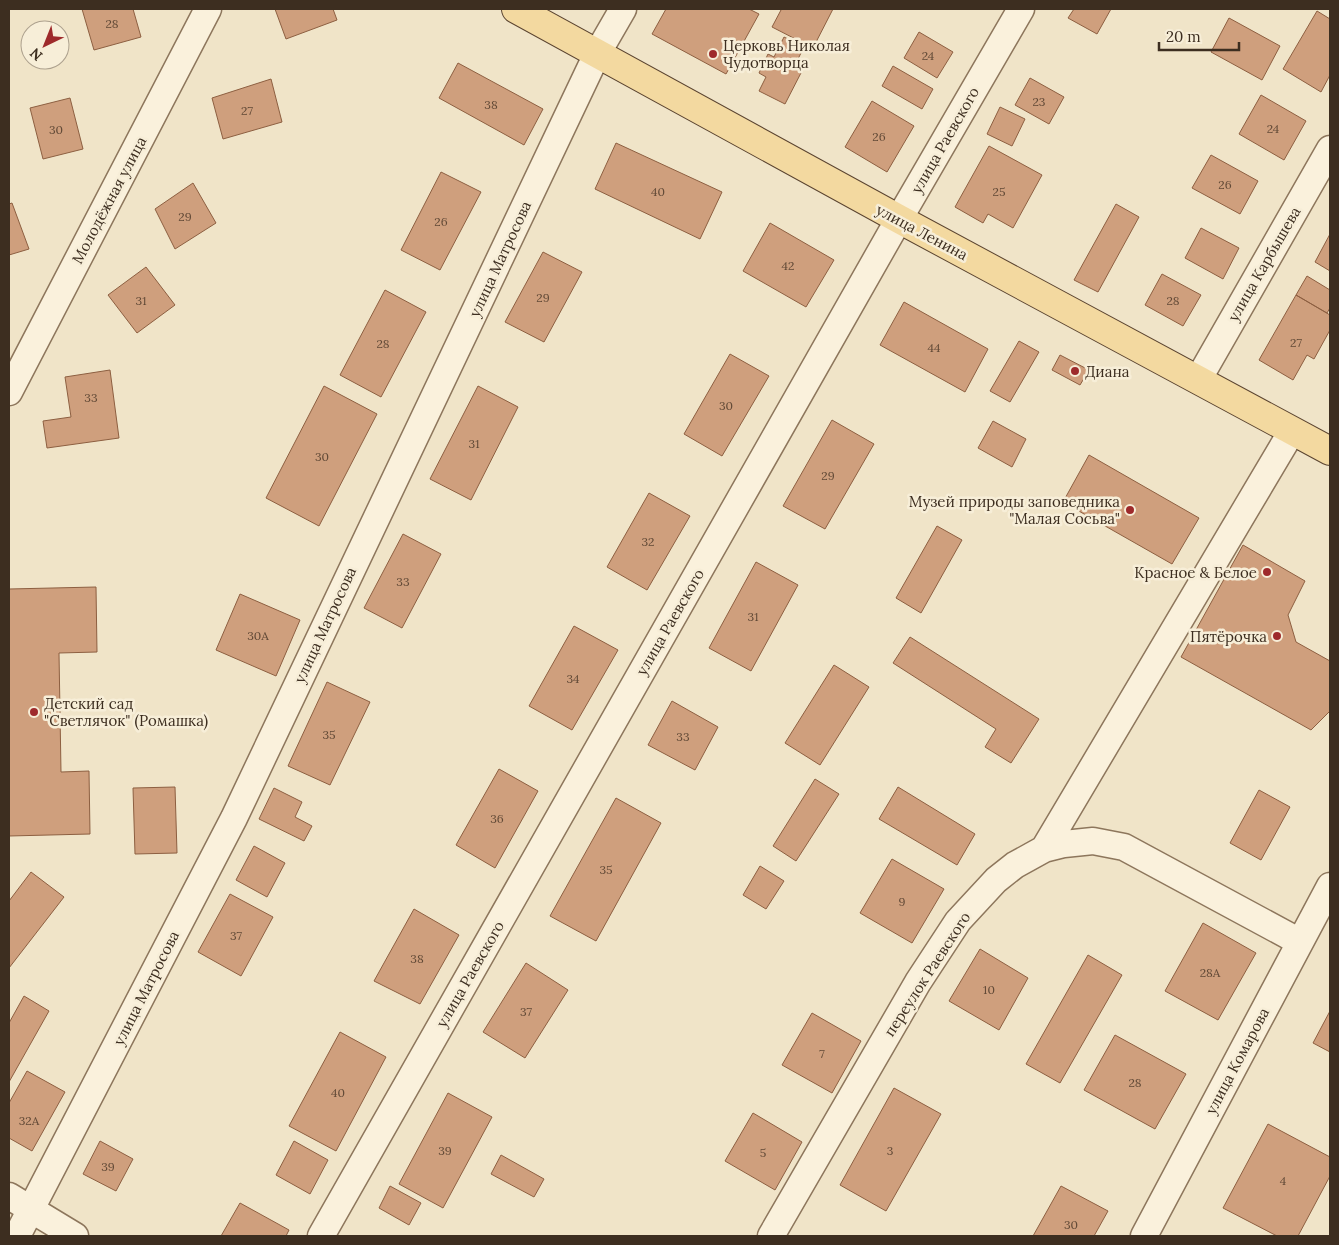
<svg xmlns="http://www.w3.org/2000/svg" width="1339" height="1245" font-family="Lora,serif">
<style>
.building{fill:#cf9f7d;stroke:#8d5f41}
.lines{fill:none;stroke-linecap:round;stroke-linejoin:round}
.minor-casing{stroke:#8d765c;stroke-width:29}
.major-casing{stroke:#5b4430;stroke-width:30}
.minor{stroke:#faf1dc;stroke-width:26}
.major{stroke:#f3d9a0;stroke-width:28}
.poi-dot{fill:#9e2a2b;stroke:#f7eed8;stroke-width:2}
.labels{text-anchor:middle;dominant-baseline:central;stroke-width:5;stroke-linejoin:round;paint-order:stroke}
.number-label{font-size:12px;fill:#624a37}
.poi-label{font-size:15px;fill:#3d2e20;stroke:#f7eed8;text-anchor:start}
.street-label{font-size:15px;fill:#3d2e20;stroke:#f7eed8}
</style>
<rect width="100%" height="100%" fill="#f0e4c8"/>
<!-- building -->
<path class="building" d="M82 9H133L141 37 94 50Z
M275 9H333L337 20 286 39Z
M666 9H749L759 14 726 74 652 34Z
M779 9H833L813 48 772 27 781 10Z
M1074 9H1111L1097 34 1068 18Z
M1317 11 1330 19V75L1321 92 1283 69Z
M1229 18 1280 46 1262 80 1211 52Z
M919 32 953 52 937 78 904 58Z
M784 37 804 47 795 65 803 69 785 104 759 91 766 77 759 73 768 54 774 57Z
M458 63 543 109 524 145 439 98Z
M893 66 933 89 922 109 882 86Z
M1030 78 1064 97 1049 124 1015 105Z
M271 79 282 122 223 139 212 98Z
M1261 95 1306 121 1284 160 1239 134Z
M70 98 83 149 43 159 30 108Z
M872 101 914 126 887 172 845 147Z
M1000 107 1025 119 1012 146 987 134Z
M616 143 722 192 700 239 595 189Z
M989 146 1042 175 1013 228 988 214 983 223 955 207Z
M1211 155 1258 181 1240 214 1192 188Z
M441 172 481 192 440 270 401 250Z
M193 183 216 223 175 249 155 209Z
M12 203 29 249 9 255V204Z
M1116 204 1139 217 1098 292 1074 280Z
M770 223 834 260 806 307 743 271Z
M1201 228 1239 248 1223 279 1185 258Z
M1330 234V271L1315 262Z
M543 252 582 272 544 342 505 322Z
M146 267 175 305 137 333 108 295Z
M1162 274 1201 295 1183 326 1145 305Z
M1307 276 1330 290V308L1327 313 1296 295Z
M385 290 426 312 381 397 340 375Z
M1296 295 1330 315V330L1314 359 1307 355 1293 380 1259 360Z
M904 302 988 349 965 392 880 345Z
M1019 341 1039 352 1010 402 990 391Z
M730 354 769 376 722 456 684 434Z
M1060 355 1089 370 1080 385 1052 370Z
M110 370 119 438 47 448 43 421 71 417 65 377Z
M324 386 377 414 319 526 266 498Z
M478 386 518 407 471 500 430 479Z
M832 420 874 444 825 529 783 506Z
M993 421 1026 439 1012 467 978 448Z
M1089 455 1199 518 1172 564 1063 502Z
M649 493 690 516 647 590 607 567Z
M937 526 962 540 921 613 896 598Z
M403 534 441 554 402 628 364 608Z
M1243 545 1305 581 1288 615 1296 642 1330 661V711L1311 730 1181 657Z
M756 562 798 585 751 671 709 648Z
M96 587 97 652 59 653 61 772 89 771 90 834 9 836V589Z
M240 594 300 620 276 676 216 650Z
M574 626 618 650 572 730 529 706Z
M910 637 1039 719 1011 763 985 747 996 729 893 663Z
M834 665 869 687 820 765 785 743Z
M327 682 370 702 330 785 288 766Z
M672 701 718 727 695 770 648 745Z
M499 769 538 791 495 868 456 845Z
M815 779 839 794 796 861 773 846Z
M175 787 177 853 135 854 133 788Z
M898 787 975 834 957 865 879 819Z
M274 788 302 802 295 817 312 826 304 841 259 819Z
M1259 790 1290 807 1261 860 1230 843Z
M616 798 661 823 596 941 550 916Z
M254 846 285 863 267 897 236 880Z
M892 859 944 889 912 943 860 913Z
M760 866 784 881 766 909 743 895Z
M31 872 64 897 9 968V901Z
M230 894 273 917 241 976 198 952Z
M414 909 459 935 420 1004 374 981Z
M1203 923 1256 953 1218 1020 1165 991Z
M980 949 1028 978 999 1030 949 1001Z
M1088 955 1122 975 1060 1083 1026 1064Z
M526 963 568 990 525 1058 483 1032Z
M24 996 49 1011 9 1082V1023Z
M1330 1011V1052L1313 1043Z
M812 1013 861 1041 832 1093 782 1065Z
M340 1032 386 1057 336 1151 289 1126Z
M1115 1035 1186 1074 1155 1129 1084 1090Z
M27 1071 65 1092 32 1151 9 1138V1103Z
M894 1088 941 1114 886 1211 840 1185Z
M448 1093 492 1117 443 1208 399 1184Z
M753 1113 802 1142 775 1190 725 1161Z
M1268 1124 1330 1157V1176L1298 1236H1277L1223 1208Z
M100 1141 133 1159 116 1191 83 1174Z
M294 1141 328 1160 310 1194 276 1175Z
M501 1155 544 1179 534 1197 491 1174Z
M390 1186 421 1203 409 1225 379 1208Z
M1061 1186 1108 1211 1094 1236H1033Z
M240 1203 289 1230 286 1236H221Z"/>
<g class="lines">
<!-- minor casing -->
<g class="minor-casing">
<path id="minor" d="M1198 380 1330 149
M9 392 208 9
M1044 849 1292 431
M9 1196 75 1236
M17 1236 234 818 597 54 623 9
M321 1236 899 219 1021 9
M771 1236 918 982 958 921 996 880 1015 865 1044 849 1064 844 1093 841 1124 847 1300 942
M1144 1236 1330 886"/>
</g>
<!-- major casing -->
<g class="major-casing">
<path id="major" d="M516 9 899 219 1330 451"/>
</g>
<!-- minor -->
<use href="#minor" class="minor"/>
<!-- major -->
<use href="#major" class="major"/>
</g>
<!-- markers -->
<g class="poi-dot">
<circle cx="713" cy="54" r="5"/>
<circle cx="1075" cy="371" r="5"/>
<circle cx="1130" cy="510" r="5"/>
<circle cx="1267" cy="572" r="5"/>
<circle cx="1277" cy="636" r="5"/>
<circle cx="34" cy="712" r="5"/>
</g>
<g class="labels">
<!-- number labels -->
<g class="number-label">
<text x="112" y="23">28</text>
<text x="928" y="55">24</text>
<text x="1039" y="101">23</text>
<text x="491" y="104">38</text>
<text x="247" y="110">27</text>
<text x="1273" y="128">24</text>
<text x="56" y="129">30</text>
<text x="879" y="136">26</text>
<text x="1225" y="184">26</text>
<text x="658" y="191">40</text>
<text x="999" y="191">25</text>
<text x="185" y="216">29</text>
<text x="441" y="221">26</text>
<text x="788" y="265">42</text>
<text x="543" y="297">29</text>
<text x="141" y="300">31</text>
<text x="1173" y="300">28</text>
<text x="1296" y="342">27</text>
<text x="383" y="343">28</text>
<text x="934" y="347">44</text>
<text x="91" y="397">33</text>
<text x="726" y="405">30</text>
<text x="474" y="443">31</text>
<text x="322" y="456">30</text>
<text x="828" y="475">29</text>
<text x="648" y="541">32</text>
<text x="403" y="581">33</text>
<text x="753" y="616">31</text>
<text x="258" y="635">30А</text>
<text x="573" y="678">34</text>
<text x="329" y="734">35</text>
<text x="683" y="736">33</text>
<text x="497" y="818">36</text>
<text x="606" y="869">35</text>
<text x="902" y="901">9</text>
<text x="236" y="935">37</text>
<text x="417" y="958">38</text>
<text x="1210" y="972">28А</text>
<text x="989" y="989">10</text>
<text x="526" y="1011">37</text>
<text x="822" y="1053">7</text>
<text x="1135" y="1082">28</text>
<text x="338" y="1092">40</text>
<text x="29" y="1120">32А</text>
<text x="445" y="1150">39</text>
<text x="890" y="1150">3</text>
<text x="763" y="1152">5</text>
<text x="108" y="1166">39</text>
<text x="1283" y="1180">4</text>
<text x="1071" y="1224">30</text>
</g>
<!-- poi labels -->
<g class="poi-label">
<text x="723" y="45">Церковь Николая<tspan x="723" dy="17">Чудотворца</tspan></text>
<text x="1085" y="371">Диана</text>
<text x="1120" y="501" text-anchor="end">Музей природы заповедника<tspan x="1120" dy="17">"Малая Сосьва"</tspan></text>
<text x="1257" y="572" text-anchor="end">Красное &amp; Белое</text>
<text x="1267" y="636" text-anchor="end">Пятёрочка</text>
<text x="44" y="703">Детский сад<tspan x="44" dy="17">"Светлячок" (Ромашка)</tspan></text>
</g>
<!-- street labels -->
<g class="street-label">
<text transform="translate(945 140) rotate(-60)">улица Раевского</text>
<text transform="translate(109 200) rotate(-62)">Молодёжная улица</text>
<text transform="translate(922 232) rotate(28)">улица Ленина</text>
<text transform="translate(500 259) rotate(-65)">улица Матросова</text>
<text transform="translate(1264 264) rotate(-60)">улица Карбышева</text>
<text transform="translate(670 622) rotate(-60)">улица Раевского</text>
<text transform="translate(325 625) rotate(-65)">улица Матросова</text>
<text transform="translate(470 974) rotate(-60)">улица Раевского</text>
<text transform="translate(927 974) rotate(-57)">переулок Раевского</text>
<text transform="translate(146 988) rotate(-63)">улица Матросова</text>
<text transform="translate(1237 1061) rotate(-62)">улица Комарова</text>
</g>
</g>
<!-- border -->
<rect width="1339" height="1245" fill="none" stroke="#3d2e20" stroke-width="20"/>
<!-- north arrow -->
<g transform="translate(45 45) rotate(223)"><circle r="24" fill="#f7eed8" stroke="#ada18e"/>
<path d="M0-4L9 19L0 12L-9 19Z" fill="#9e2a2b"/>
<text y="-8" font-size="14" font-weight="bold" text-anchor="middle" fill="#3d2e20">N</text>
</g>
<!-- scale -->
<path d="M1159 42v8h80v-8" fill="none" stroke="#3d2e20" stroke-width="2.5"/>
<text x="1166" y="42" font-size="15" fill="#3d2e20" stroke="#f7eed8" stroke-width="4" paint-order="stroke">20 m</text>
</svg>
